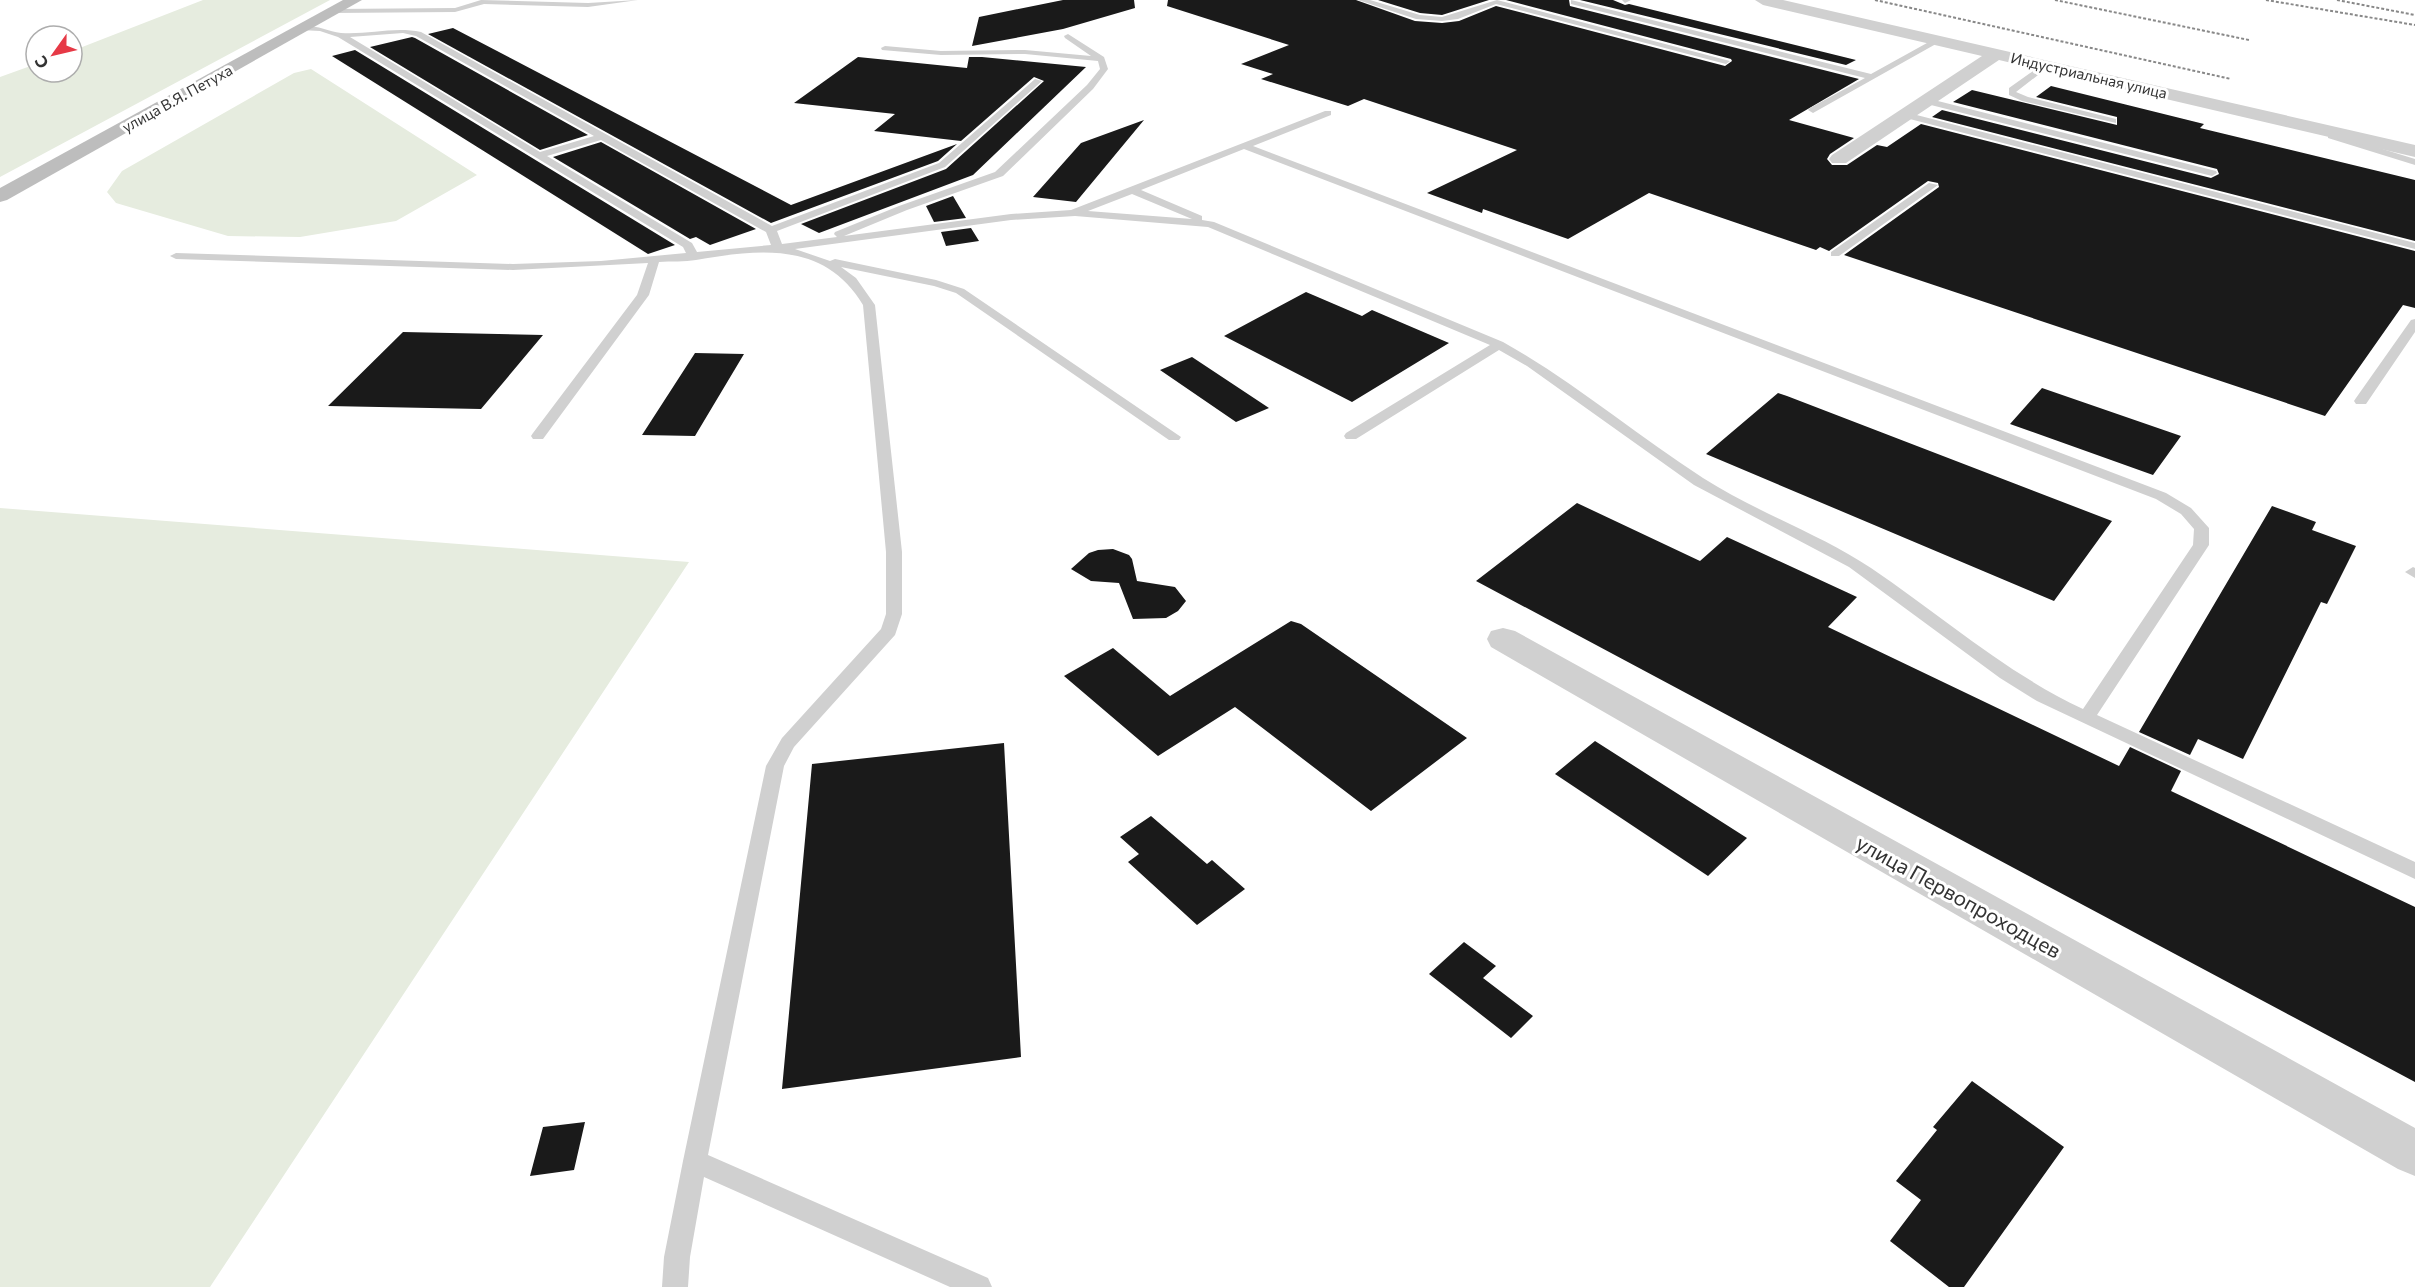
<svg xmlns="http://www.w3.org/2000/svg" width="2415" height="1287" font-family="Commissioner,sans-serif">
<style>
.green{fill:#e6ecdf}
.building{fill:#1a1a1a}
.lines{fill:none;stroke-linecap:round;stroke-linejoin:round}
.lane{fill:#d0d0d0;fill-rule:evenodd}
.street{fill:#d0d0d0;fill-rule:evenodd}
.secondary{fill:#bdbdbd;fill-rule:evenodd}
.rail{stroke:#888;stroke-width:2;stroke-dasharray:3 2;stroke-linecap:butt}
.labels{text-anchor:middle;dominant-baseline:central;stroke-width:6;stroke-linejoin:round;paint-order:stroke}
.far-street-label{font-size:15px;fill:#333;stroke:#fff}
.near-street-label{font-size:21px;fill:#333;stroke:#fff}
</style>
<rect width="100%" height="100%" fill="#fff"/>
<!-- green -->
<path class="green" d="M203 0H330L0 177V77L36 64V72H72V51Z
M311 69 477 175 396 221 300 237 228 236 116 203 107 192 122 171 294 73Z
M0 508 689 562 210 1287H0Z"/>
<!-- building -->
<path class="building" d="M1063 0H1134L1135 8 1063 29 972 46 979 17Z
M1168 0H1356L1415 21 1442 23 1459 21 1496 6 1725 66 1732 61 1731 59 1506 0H1569L1570 6 1859 79 1789 120 1854 138 1830 154 1827 159 1832 165H1847L1877 145 1887 147 1921 124 2415 251V308L2403 305 2325 416 1844 255 1939 187 1938 183 1928 181 1829 251 1820 247 1816 250 1649 193 1568 239 1483 209 1482 213 1427 193 1517 150 1364 99 1348 106 1261 79 1273 74 1241 64 1289 45 1167 6Z
M1378 0H1489L1442 15 1420 13Z
M1580 0H1613L1625 5 1629 4 1856 60 1846 65Z
M453 28 791 205 957 144 938 161 771 223 428 34Z
M412 37 415 38 588 135 540 150 370 47Z
M355 50 675 245 648 254 332 56Z
M858 57 967 68 969 57H982L1086 67 973 175 819 233 801 224 946 169 1044 81 1034 77 961 141 874 131 895 114 794 103Z
M2051 86 2204 124 2200 128 2415 180V241L1932 117 1942 110 2211 178 2219 174 2217 169 1953 102 1972 90 2117 125V117L2036 97Z
M1144 120 1076 202 1033 197 1081 143Z
M601 142 756 229 710 245 696 237 690 239 553 157Z
M953 196 966 218 934 222 926 206Z
M971 228 979 241 946 246 941 232Z
M1306 292 1362 316 1372 310 1449 343 1352 402 1224 336Z
M403 332 543 335 481 409 328 406Z
M695 353 744 354 695 436 642 435Z
M1192 357 1269 408 1236 422 1160 370Z
M2042 388 2181 436 2153 475 2010 424Z
M1778 393 1787 396 2112 521 2054 601 1706 454Z
M1577 503 1700 561 1727 537 1857 597 1828 627 2119 766 2130 747 2181 771 2171 791 2415 907V1082L1476 581Z
M2272 506 2316 522 2312 530 2356 546 2327 604 2321 602 2243 759 2198 739 2190 755 2139 732Z
M1113 549 1129 555 1132 559 1137 581 1175 587 1186 601 1178 611 1166 618 1133 619 1119 583 1091 581 1071 569 1089 553 1098 550Z
M1291 621 1301 624 1467 738 1371 811 1235 707 1158 756 1064 676 1113 648 1170 696Z
M1595 741 1747 838 1708 876 1555 774Z
M1004 743 1021 1057 782 1089 812 764Z
M1151 816 1207 864 1212 860 1245 889 1197 925 1128 862 1139 854 1120 837Z
M1464 942 1496 966 1483 978 1533 1016 1511 1038 1429 974Z
M1972 1081 2064 1147 1964 1287H1949L1890 1241 1921 1200 1896 1181 1937 1130 1933 1127Z
M585 1122 574 1170 530 1176 543 1127Z"/>
<g class="lines">
<!-- lane -->
<path class="lane" d="M481 0 588 3 638 0 588 7 484 4 455 12 333 13 329 11 333 9 455 8Z
M1358 0H1370L1420 15 1442 17 1497 0 1730 61 1726 64 1496 4 1458 19 1442 21 1416 19Z
M1571 0 1871 74 1936 38 1943 40 1813 113 1808 110 1810 108 1865 78 1571 4Z
M1622 0H1631L1625 3Z
M300 26C315 24 327 31 341 33 368 35 394 26 421 32L772 226 939 163 1035 79 1042 81 945 167 777 231 782 244 837 237 834 234 835 232 899 206 995 172 1087 85 1100 69 1098 61 1025 54 941 55 882 50 881 48 885 46 941 51 1025 50 1091 56 1065 38 1064 36 1068 34 1104 57 1108 69 1093 89 1003 176 907 210 844 236 1011 214 1071 210 1325 111H1331V115L1253 146 2166 493 2191 508 2209 528V545L2097 715 2415 862V879L2037 701 2000 678 1849 567 1694 485 1527 366 1499 350 1356 439H1346L1344 436 1346 433 1490 345 1208 227 1075 216 1011 220 795 249 830 261 835 259 936 280 964 289 1181 437 1179 440H1169L956 293 934 286 841 267 856 278 875 305 902 552V614L895 635 794 747 784 766 708 1155 988 1278 992 1287H950L704 1177 690 1257 688 1287H662L664 1257 683 1161 766 766 782 738 881 629 886 614V552L863 305C825 241 759 249 696 260 685 262 671 261 659 262L649 295 543 439H533L531 436 533 433 637 295 648 263 513 270 176 259 170 256 176 253 513 264 601 261 686 253 683 247 338 37 320 31 300 30ZM403 33 416 36 594 136 540 152 350 37ZM601 140 766 232 771 245 697 252 692 243 547 156ZM1244 149 2156 499 2181 514 2194 529 2193 545 2083 709C2006 673 1942 616 1871 568 1818 533 1756 512 1703 478 1635 434 1574 382 1503 342L1214 222 1202 220V216L1141 190ZM1132 194 1192 219 1088 211Z
M2044 63 2051 65 2016 92 2028 97 2116 119V123L2022 101 2009 95V88Z
M1926 98 2216 171 2217 173 2212 176 1923 103 1922 101Z
M1905 112 2415 243V249L1902 117V113Z
M2328 134H2334L2415 159V165L2328 138Z
M1929 183 1938 185 1839 256H1831V252Z
M2415 319V332L2366 404H2356L2354 401 2356 398 2411 320Z
M2413 567 2415 568V578L2405 572Z"/>
<!-- street -->
<path class="street" d="M1755 0H1783L2415 145V157L1999 60 1846 163H1832L1829 159 1832 155 1982 56 1763 5Z
M1503 628 1515 631 2415 1128V1176L2398 1169 1491 647 1487 639 1491 631Z"/>
<!-- secondary -->
<path class="secondary" d="M343 0H362L7 200 0 202V188Z"/>
<!-- rail -->
<path class="rail" d="M1875 0 2231 79
M2055 0 2249 40
M2266 0 2415 25
M2337 0 2415 15"/>
</g>
<g class="labels">
<!-- far-street labels -->
<g class="far-street-label">
<text transform="translate(2089 75) rotate(13)">Индустриальная улица</text>
<text transform="translate(177 98) rotate(-29)">улица В.Я. Петуха</text>
</g>
<!-- near-street labels -->
<g class="near-street-label">
<text transform="translate(1959 896) rotate(29)">улица Первопроходцев</text>
</g>
</g>
<!-- north arrow -->
<g transform="translate(54 54) rotate(236)"><circle r="28" fill="#ffffff" stroke="#adadad" stroke-width="1.5"/>
<path d="M0-4.5L10 22L0 15L-10 22Z" fill="#e63946"/>
<text y="-9" font-size="16" font-weight="bold" text-anchor="middle" fill="#333333">С</text>
</g>
</svg>
